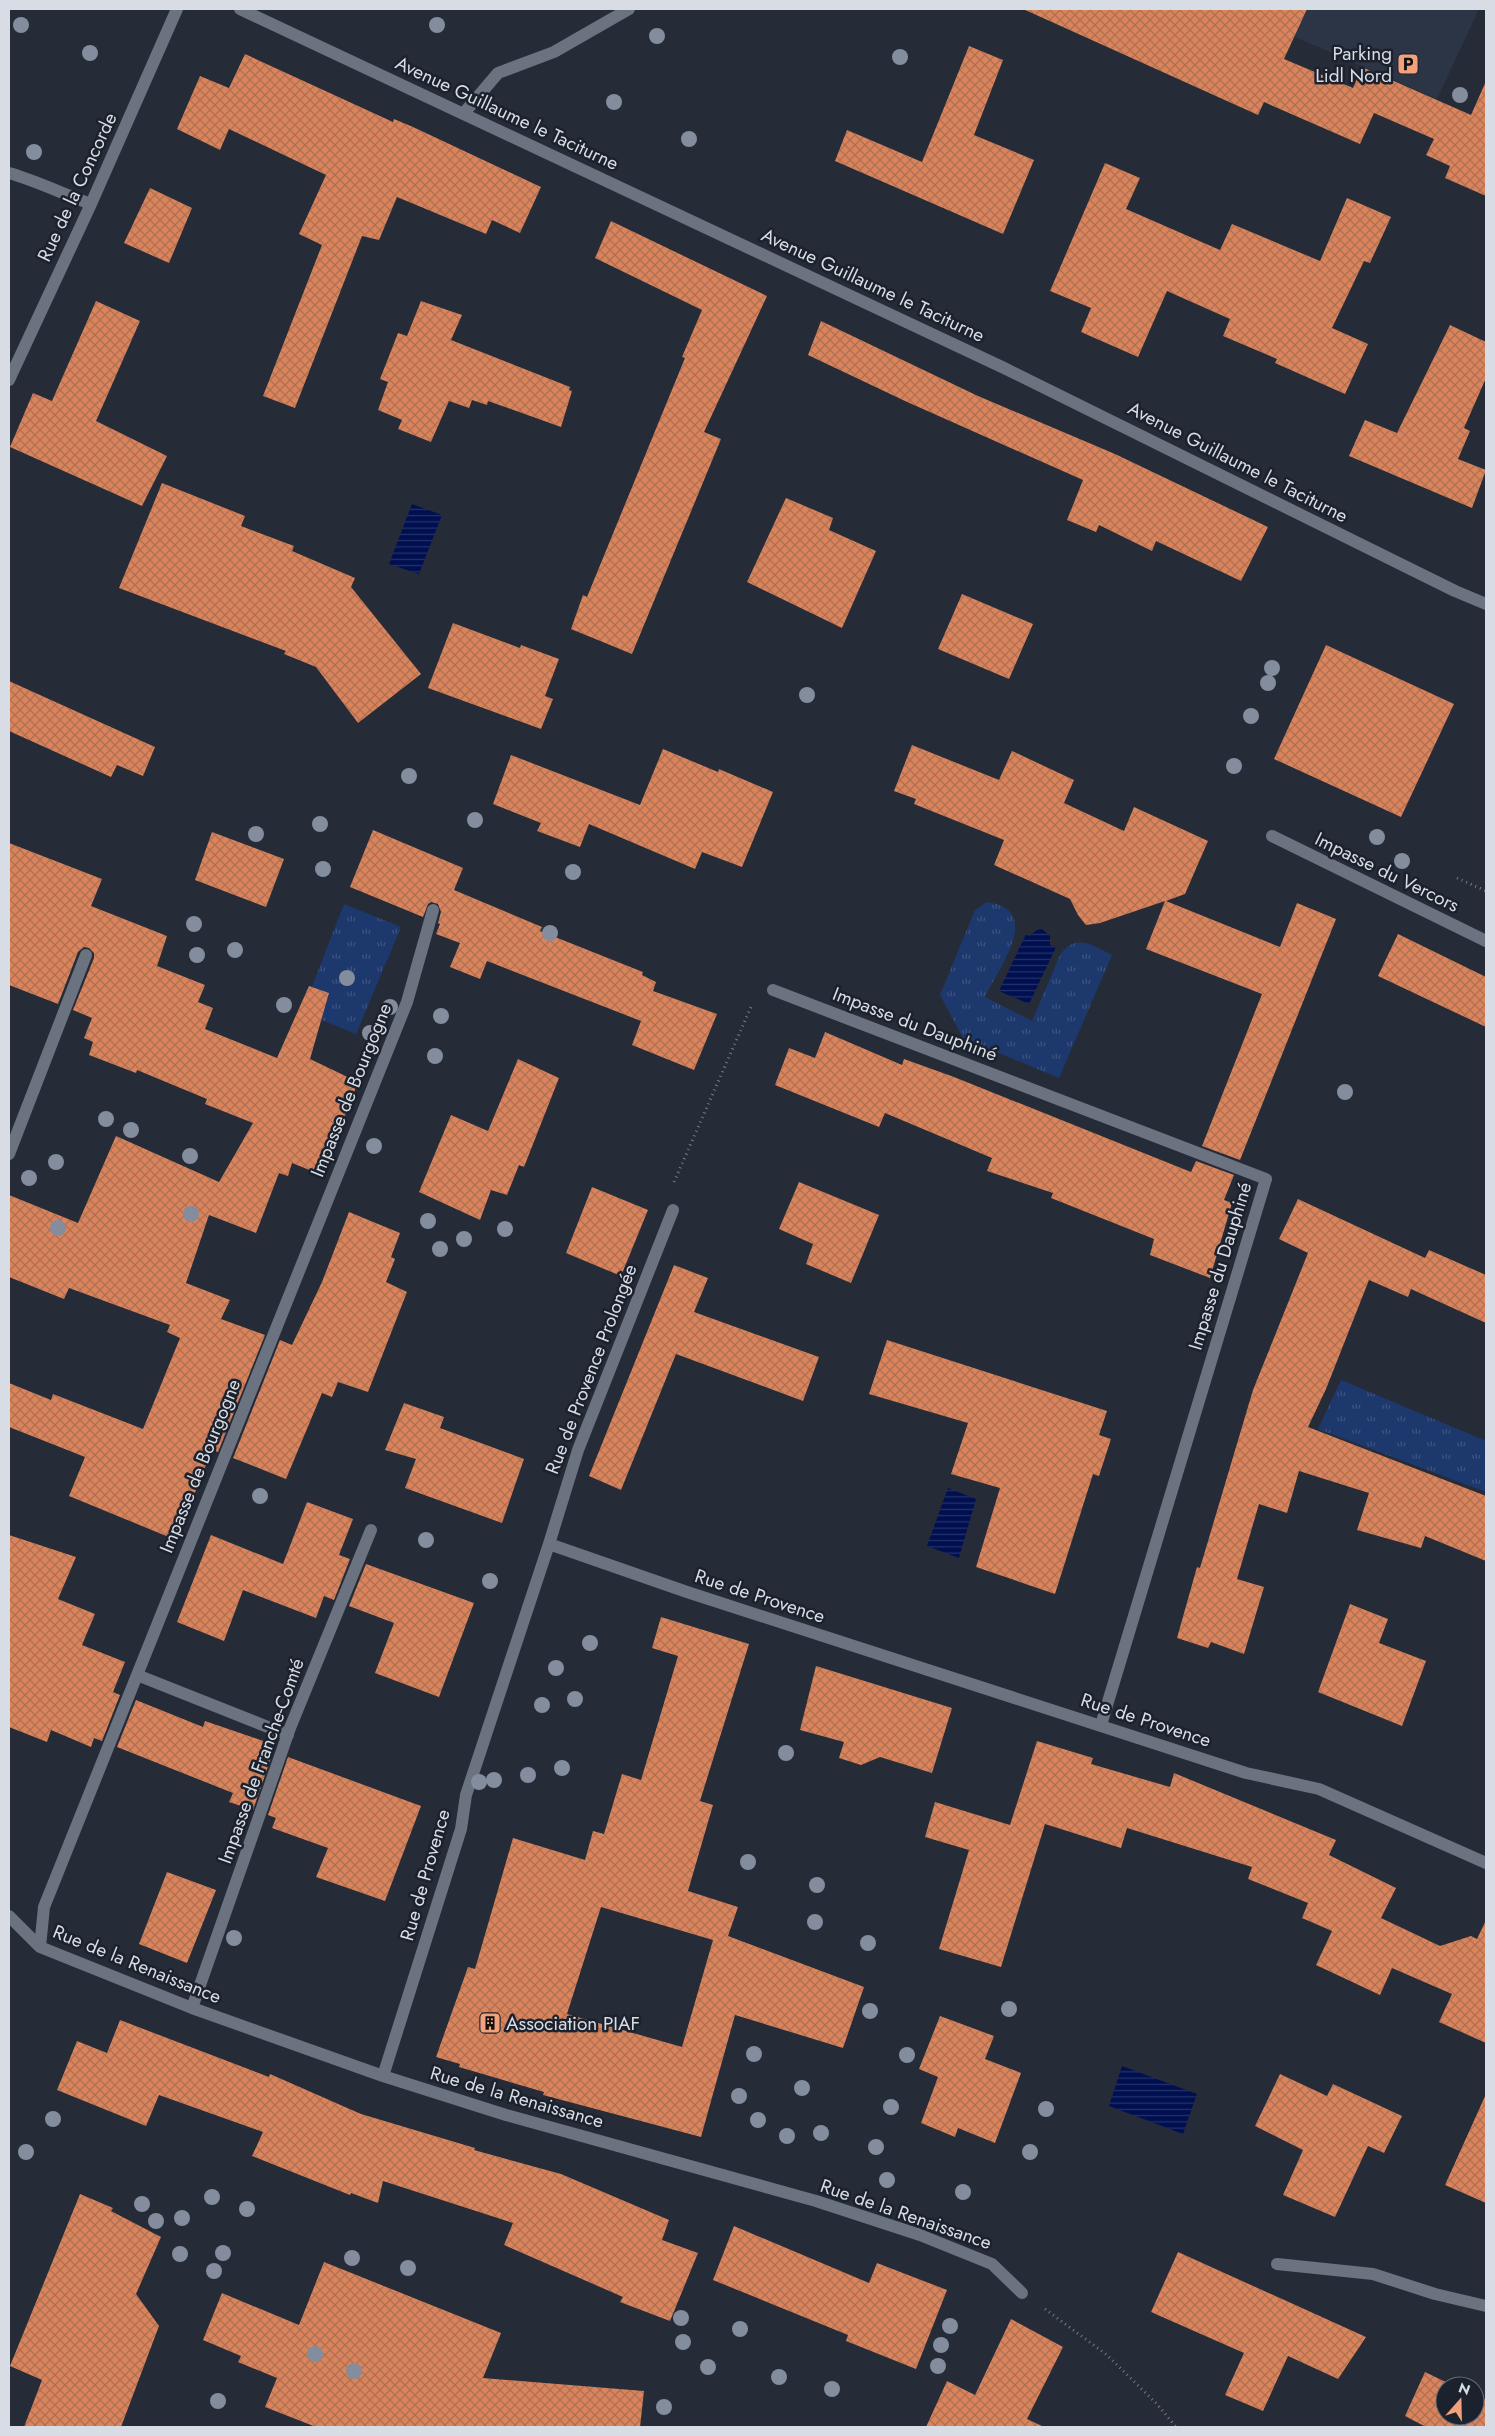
<svg xmlns="http://www.w3.org/2000/svg" width="1495" height="2436" font-family="Jost,sans-serif">
<style>
.built{fill:#2c3546}
.grass{fill:url(#grass-tufts)}
.water{fill:url(#water-rules)}
.building{fill:url(#building-cross-hatch);fill-rule:evenodd}
.lines{fill:none;stroke-linecap:round;stroke-linejoin:round}
.path{stroke:#767b85;stroke-width:3;stroke-dasharray:1 4;stroke-linecap:butt}
.minor{stroke:#6b7380;stroke-width:12}
.tree{fill:#848d9d}
.labels{text-anchor:middle;dominant-baseline:central;stroke-width:5;stroke-linejoin:round;paint-order:stroke}
.poi-label{font-size:19px;fill:#d8dce4;stroke:#1c222d;text-anchor:end}
.street-label{font-size:19px;fill:#d8dce4;stroke:#1c222d}
</style>
<defs>
<pattern id="grass-tufts" width="24" height="20" patternUnits="userSpaceOnUse" patternTransform="scale(1.25)"><rect width="24" height="20" fill="#1d386c"/><path d="M3 7l-1-3M5 7V3M7 7l1-3M15 17l-1-3M17 17v-4M19 17l1-3" fill="none" stroke="#3d5481"/></pattern>
<pattern id="water-rules" width="6" height="5" patternUnits="userSpaceOnUse" patternTransform="scale(1.25)"><rect width="6" height="5" fill="#000f50"/><path d="M0 2.5h6" fill="none" stroke="#243169"/></pattern>
<pattern id="building-cross-hatch" width="8" height="8" patternUnits="userSpaceOnUse" patternTransform="scale(1.25)"><rect width="8" height="8" fill="#db845b"/><path d="M0 0l8 8M0 8l8-8" fill="none" stroke="#ad7054"/></pattern>
</defs>
<rect width="100%" height="100%" fill="#252b37"/>
<!-- built -->
<path class="built" d="M1231 9H1479L1437 99Z"/>
<!-- grass -->
<path class="grass" d="M987 902C1044 910 999 967 985 997L1032 1021 1060 955C1076 933 1092 945 1112 955L1059 1078 963 1038 940 995 975 910Z
M344 904 401 927 356 1034 302 1012Z
M1341 1380 1486 1441V1492L1318 1429Z"/>
<!-- water -->
<path class="water" d="M412 504 442 515 419 574 389 564Z
M1042 929 1050 936V945L1056 947 1029 1004 999 991 1026 934 1029 936 1037 930Z
M948 1488 976 1499 959 1558 927 1546Z
M1122 2066 1197 2094 1183 2134 1109 2106Z"/>
<!-- building -->
<path class="building" d="M1023 9H1307L1284 59 1353 88 1362 67 1471 115 1486 81V196L1445 178 1450 166 1426 155 1434 139 1374 113 1360 144 1264 102 1258 115Z
M969 46 1003 60 974 135 1034 160 1003 234 835 161 847 130 922 162Z
M245 54 393 122 394 119 413 127 541 187 520 233 492 220 486 234 397 197 379 240 362 236 295 408 263 396 322 245 299 234 326 175 229 129 220 150 177 129 200 76 229 88Z
M1105 163 1140 178 1126 209 1220 250 1232 224 1320 261 1347 198 1391 217 1370 263 1364 261 1332 328 1368 344 1345 394 1275 363 1277 359 1223 336 1230 319 1167 291 1138 357 1081 332 1091 308 1050 291Z
M150 188 192 208 169 263 124 243Z
M611 221 767 296 704 432 721 439 632 654 571 629 583 595 587 597 685 358 682 357 702 310 595 258Z
M96 301 140 321 96 421 167 456 142 506 10 447 33 393 52 401Z
M421 301 462 315 451 340 570 387 569 390 572 391 561 427 488 401 487 405 472 400 469 408 449 401 431 442 398 429 402 420 378 410 388 382 380 379 398 333 407 336Z
M821 321 978 396 1115 454 1268 527 1241 581 1156 541 1152 551 1099 525 1096 532 1067 520 1083 480 905 401 808 355Z
M1450 325 1486 342V378L1464 428 1470 431 1458 459 1486 470 1472 508 1349 456 1365 420 1397 433Z
M162 483 245 516 241 526 294 546 292 551 355 578 351 587 421 674 358 723 316 667 284 654 286 651 119 588Z
M786 498 833 518 829 530 876 551 842 628 747 582Z
M962 594 1033 624 1009 679 938 649Z
M453 623 520 648 521 645 559 659 545 696 553 699 541 729 428 688Z
M1326 645 1454 704 1401 817 1274 759Z
M9 681 155 747 143 776 117 765 111 777 9 731Z
M912 745 999 780 1012 751 1074 780 1064 803 1124 831 1134 807 1208 841 1185 894 1166 901 1280 947 1297 903 1336 919 1240 1160 1202 1146 1262 994 1146 949 1165 901 1100 923 1086 925 1078 915 1070 899 994 865 1004 840 914 804 916 799 894 791Z
M663 749 718 772 719 769 773 792 742 867 702 852 695 869 589 824 580 847 537 831 541 823 493 804 511 755 640 805Z
M373 830 463 868 454 890 542 927 540 931 643 972 642 975 656 982 653 991 717 1014 694 1070 632 1045 641 1021 487 961 480 979 450 967 460 943 436 934 440 924 438 923 441 912 438 904 431 902 428 904 423 917 350 887Z
M212 832 284 859 266 907 195 880Z
M9 843 102 879 91 906 167 936 157 966 205 985 198 1002 213 1008 205 1029 277 1058 309 986 329 993 310 1059 358 1082 322 1175 292 1163 288 1176 279 1173 256 1233 209 1215 186 1283 230 1300 221 1319 265 1335 218 1452 212 1450 176 1540 69 1496 85 1457 9 1427V1383L51 1400 53 1394 143 1429 180 1338 167 1332 170 1325 69 1288 64 1299 9 1277V1195L78 1223 116 1136 219 1182 253 1123 205 1104 207 1099 137 1070 136 1073 89 1055 93 1042 84 1038 92 1018 73 1010 94 958V953L89 948 84 947 78 952 58 1004 9 985Z
M1398 934 1486 977V1027L1378 976Z
M825 1032 902 1065 904 1059 954 1077 1191 1172 1196 1161 1234 1175 1224 1200 1232 1203 1210 1278 1150 1255 1154 1239 1051 1198 1053 1193 987 1171 992 1158 885 1113 879 1127 775 1085 789 1048 815 1058Z
M518 1059 559 1078 524 1167 519 1165 507 1195 491 1190 480 1220 419 1192 451 1115 488 1131Z
M799 1182 879 1215 851 1283 806 1264 813 1244 779 1229Z
M592 1187 648 1210 621 1276 566 1253Z
M1298 1199 1425 1258 1429 1250 1486 1275V1323L1411 1289 1408 1297 1369 1280 1326 1389 1308 1427 1486 1496V1561L1425 1536 1421 1548 1357 1530 1369 1493 1299 1471 1287 1513 1259 1504 1237 1579 1264 1587 1244 1654 1211 1642 1208 1648 1177 1638 1197 1567 1200 1568 1253 1390 1308 1253 1279 1239Z
M349 1212 400 1233 391 1257 395 1259 386 1282 407 1292 368 1392 338 1382 332 1397 322 1393 286 1479 233 1458 280 1340 292 1345 322 1282Z
M674 1265 708 1278 694 1312 819 1357 803 1401 676 1354 621 1490 589 1476Z
M887 1340 1107 1411 1099 1435 1111 1439 1099 1476 1093 1474 1055 1594 976 1567 1000 1488 951 1474 968 1423 869 1394Z
M404 1403 444 1417 440 1428 524 1459 502 1523 405 1488 416 1459 385 1450Z
M307 1502 353 1519 339 1555 350 1559 334 1600 324 1596 316 1618 243 1590 224 1641 177 1622 211 1535 283 1564Z
M9 1535 76 1557 58 1599 95 1614 82 1645 125 1662 113 1692 120 1695 102 1741 94 1738 91 1747 51 1730 47 1742 9 1727Z
M366 1564 474 1603 439 1697 375 1673 394 1623 349 1606Z
M1350 1604 1388 1619 1379 1643 1426 1661 1402 1726 1318 1692Z
M661 1617 749 1644 700 1801 713 1805 688 1891 738 1907 728 1936 864 1987 843 2048 735 2015 701 2137 543 2095 544 2092 459 2067 460 2064 436 2057 468 1967 475 1969 513 1838 585 1860 593 1831 604 1834 622 1774 641 1780 678 1656 652 1648ZM601 1907 713 1940 682 2047 567 2014Z
M816 1666 952 1708 932 1773 880 1757 861 1765 839 1758 844 1742 800 1730Z
M136 1700 203 1727 205 1721 272 1744 270 1751 273 1752 253 1810 229 1802 233 1793 117 1747Z
M1037 1741 1093 1758 1091 1764 1170 1787 1174 1773 1336 1840 1329 1855 1396 1888 1381 1918 1440 1946 1471 1936 1477 1939 1486 1920V2043L1439 2022 1452 1994 1392 1968 1380 1995 1316 1965 1332 1931 1302 1918 1308 1903 1248 1879 1252 1867 1127 1828 1121 1848 1045 1824 1001 1967 939 1949 969 1850 925 1837 935 1802 1010 1825Z
M288 1757 421 1806 385 1901 316 1877 328 1848 272 1828 276 1818 268 1815Z
M167 1872 216 1890 187 1963 139 1944Z
M940 2016 994 2036 985 2059 1021 2073 995 2143 958 2128 955 2137 921 2123 938 2077 919 2069Z
M120 2020 269 2077 270 2074 361 2114 475 2148 474 2150 561 2174 669 2220 662 2240 698 2253 670 2321 620 2302 623 2297 504 2245 513 2223 383 2181 378 2203 351 2193 350 2195 252 2156 263 2132 159 2095 146 2126 57 2090 77 2041 107 2053Z
M1280 2074 1327 2096 1333 2084 1402 2116 1384 2153 1368 2146 1335 2217 1283 2195 1303 2150 1255 2126Z
M1486 2094V2203L1445 2185Z
M80 2194 113 2208 111 2211 161 2237 136 2294 159 2326 121 2427H24L42 2380 10 2366Z
M734 2226 869 2283 877 2263 947 2290 916 2369 846 2341 848 2335 713 2280Z
M1178 2252 1366 2337 1338 2379 1288 2356 1263 2411 1225 2395 1244 2353 1151 2312Z
M324 2262 501 2333 483 2378 644 2391 640 2427H316L265 2407 277 2378 238 2362 241 2356 203 2340 222 2293 299 2325Z
M1011 2319 1063 2347 1027 2419 1044 2427H926L947 2381 975 2395Z
M1425 2372 1454 2386H1445V2416H1475V2395L1486 2400V2427H1426L1405 2416Z"/>
<g class="lines">
<!-- path -->
<path class="path" d="M1457 878 1486 891
M674 1182 751 1007
M1045 2309 1107 2355 1157 2404 1176 2427"/>
<!-- minor -->
<path class="minor" d="M240 9 1002 367 1455 591 1486 604
M464 113 498 73 554 52 629 9
M9 173C37 181 63 194 91 204
M9 380 91 204 177 9
M1272 836 1486 941
M773 990 1266 1179 1101 1725
M9 1154 86 955
M549 1544 687 1592 1246 1773 1319 1789 1486 1863
M137 1675 288 1735
M9 1916 40 1947 192 2008 383 2076 506 2115 816 2201 920 2235 992 2264 1022 2293
M40 1947 44 1907 407 1002 433 910
M192 2008 290 1728 371 1530
M383 2076 461 1829 466 1795 549 1544 578 1450 673 1210
M1277 2264 1373 2274 1435 2294 1486 2306"/>
</g>
<!-- trees -->
<g class="tree">
<circle cx="21" cy="25" r="8"/>
<circle cx="437" cy="25" r="8"/>
<circle cx="657" cy="36" r="8"/>
<circle cx="90" cy="53" r="8"/>
<circle cx="900" cy="57" r="8"/>
<circle cx="1460" cy="95" r="8"/>
<circle cx="614" cy="102" r="8"/>
<circle cx="689" cy="139" r="8"/>
<circle cx="34" cy="152" r="8"/>
<circle cx="1272" cy="668" r="8"/>
<circle cx="1268" cy="683" r="8"/>
<circle cx="807" cy="695" r="8"/>
<circle cx="1251" cy="716" r="8"/>
<circle cx="1234" cy="766" r="8"/>
<circle cx="409" cy="776" r="8"/>
<circle cx="475" cy="820" r="8"/>
<circle cx="320" cy="824" r="8"/>
<circle cx="256" cy="834" r="8"/>
<circle cx="1377" cy="837" r="8"/>
<circle cx="1402" cy="861" r="8"/>
<circle cx="323" cy="869" r="8"/>
<circle cx="573" cy="872" r="8"/>
<circle cx="194" cy="924" r="8"/>
<circle cx="550" cy="933" r="8"/>
<circle cx="235" cy="950" r="8"/>
<circle cx="197" cy="955" r="8"/>
<circle cx="347" cy="978" r="8"/>
<circle cx="284" cy="1005" r="8"/>
<circle cx="390" cy="1007" r="8"/>
<circle cx="441" cy="1016" r="8"/>
<circle cx="370" cy="1033" r="8"/>
<circle cx="435" cy="1056" r="8"/>
<circle cx="1345" cy="1092" r="8"/>
<circle cx="106" cy="1119" r="8"/>
<circle cx="131" cy="1130" r="8"/>
<circle cx="374" cy="1146" r="8"/>
<circle cx="190" cy="1156" r="8"/>
<circle cx="56" cy="1162" r="8"/>
<circle cx="29" cy="1178" r="8"/>
<circle cx="191" cy="1214" r="8"/>
<circle cx="428" cy="1221" r="8"/>
<circle cx="58" cy="1228" r="8"/>
<circle cx="505" cy="1229" r="8"/>
<circle cx="464" cy="1239" r="8"/>
<circle cx="440" cy="1249" r="8"/>
<circle cx="260" cy="1496" r="8"/>
<circle cx="426" cy="1540" r="8"/>
<circle cx="490" cy="1581" r="8"/>
<circle cx="590" cy="1643" r="8"/>
<circle cx="556" cy="1668" r="8"/>
<circle cx="575" cy="1699" r="8"/>
<circle cx="542" cy="1705" r="8"/>
<circle cx="786" cy="1753" r="8"/>
<circle cx="562" cy="1768" r="8"/>
<circle cx="528" cy="1775" r="8"/>
<circle cx="494" cy="1780" r="8"/>
<circle cx="479" cy="1782" r="8"/>
<circle cx="748" cy="1862" r="8"/>
<circle cx="817" cy="1885" r="8"/>
<circle cx="815" cy="1922" r="8"/>
<circle cx="234" cy="1938" r="8"/>
<circle cx="868" cy="1943" r="8"/>
<circle cx="1009" cy="2009" r="8"/>
<circle cx="870" cy="2011" r="8"/>
<circle cx="754" cy="2054" r="8"/>
<circle cx="907" cy="2055" r="8"/>
<circle cx="802" cy="2088" r="8"/>
<circle cx="739" cy="2096" r="8"/>
<circle cx="891" cy="2107" r="8"/>
<circle cx="1046" cy="2109" r="8"/>
<circle cx="53" cy="2119" r="8"/>
<circle cx="758" cy="2120" r="8"/>
<circle cx="821" cy="2133" r="8"/>
<circle cx="787" cy="2136" r="8"/>
<circle cx="876" cy="2147" r="8"/>
<circle cx="26" cy="2152" r="8"/>
<circle cx="1030" cy="2152" r="8"/>
<circle cx="887" cy="2180" r="8"/>
<circle cx="963" cy="2192" r="8"/>
<circle cx="212" cy="2197" r="8"/>
<circle cx="142" cy="2204" r="8"/>
<circle cx="247" cy="2209" r="8"/>
<circle cx="182" cy="2218" r="8"/>
<circle cx="156" cy="2221" r="8"/>
<circle cx="223" cy="2253" r="8"/>
<circle cx="180" cy="2254" r="8"/>
<circle cx="352" cy="2258" r="8"/>
<circle cx="408" cy="2268" r="8"/>
<circle cx="214" cy="2271" r="8"/>
<circle cx="681" cy="2318" r="8"/>
<circle cx="950" cy="2326" r="8"/>
<circle cx="740" cy="2329" r="8"/>
<circle cx="683" cy="2342" r="8"/>
<circle cx="941" cy="2345" r="8"/>
<circle cx="315" cy="2354" r="8"/>
<circle cx="938" cy="2366" r="8"/>
<circle cx="708" cy="2367" r="8"/>
<circle cx="354" cy="2371" r="8"/>
<circle cx="779" cy="2377" r="8"/>
<circle cx="832" cy="2389" r="8"/>
<circle cx="218" cy="2401" r="8"/>
<circle cx="664" cy="2407" r="8"/>
</g>
<!-- icons -->
<defs>
<g id="parking-square" transform="scale(1.125)"><rect x="-9" y="-9" width="18" height="18" rx="4" fill="#f1a17c" stroke="#1c222d"/><path d="M-3.5-5.5H1a3.5 3.5 0 0 1 0 7H-1V5.5H-3.5ZM-1-3.4V-.6H.8a1.4 1.4 0 0 0 0-2.8Z" fill="#111"/></g>
<g id="building-square" transform="scale(1.125)"><rect x="-9" y="-9" width="18" height="18" rx="4" fill="#f1a17c" stroke="#1c222d"/><path d="M-4-6H4V6H1V3H-1V6H-4ZM-2.5-4.3h1.7v1.8h-1.7ZM.8-4.3h1.7v1.8H.8ZM-2.5-1h1.7V.8h-1.7ZM.8-1h1.7V.8H.8Z" fill="#111"/></g>
</defs>
<g fill-rule="evenodd">
<use href="#parking-square" x="1408" y="64"/>
<use href="#building-square" x="490" y="2023"/>
</g>
<g class="labels">
<!-- poi labels -->
<g class="poi-label">
<text x="1392" y="53">Parking<tspan x="1392" dy="22">Lidl Nord</tspan></text>
<text x="506" y="2023" text-anchor="start">Association PIAF</text>
</g>
<!-- street labels -->
<g class="street-label">
<text transform="translate(507 113) rotate(25)">Avenue Guillaume le Taciturne</text>
<text transform="translate(77 187) rotate(-65)">Rue de la Concorde</text>
<text transform="translate(873 285) rotate(25)">Avenue Guillaume le Taciturne</text>
<text transform="translate(1238 462) rotate(27)">Avenue Guillaume le Taciturne</text>
<text transform="translate(1387 872) rotate(26)">Impasse du Vercors</text>
<text transform="translate(915 1024) rotate(21)">Impasse du Dauphiné</text>
<text transform="translate(351 1090) rotate(-68)">Impasse de Bourgogne</text>
<text transform="translate(1220 1266) rotate(-73)">Impasse du Dauphiné</text>
<text transform="translate(591 1369) rotate(-69)">Rue de Provence Prolongée</text>
<text transform="translate(200 1466) rotate(-68)">Impasse de Bourgogne</text>
<text transform="translate(760 1596) rotate(18)">Rue de Provence</text>
<text transform="translate(1146 1720) rotate(18)">Rue de Provence</text>
<text transform="translate(261 1761) rotate(-70)">Impasse de Franche-Comté</text>
<text transform="translate(425 1875) rotate(-74)">Rue de Provence</text>
<text transform="translate(137 1964) rotate(22)">Rue de la Renaissance</text>
<text transform="translate(517 2097) rotate(16)">Rue de la Renaissance</text>
<text transform="translate(906 2214) rotate(19)">Rue de la Renaissance</text>
</g>
</g>
<!-- border -->
<rect width="1495" height="2436" fill="none" stroke="#d8dce4" stroke-width="20"/>
<!-- north arrow -->
<g transform="translate(1460 2401) rotate(20)"><circle r="24" fill="#1c222d" stroke="#676c76"/>
<path d="M0-4L9 19L0 12L-9 19Z" fill="#f1a17c"/>
<text y="-8" font-size="14" font-weight="bold" text-anchor="middle" fill="#d8dce4">N</text>
</g>
</svg>
